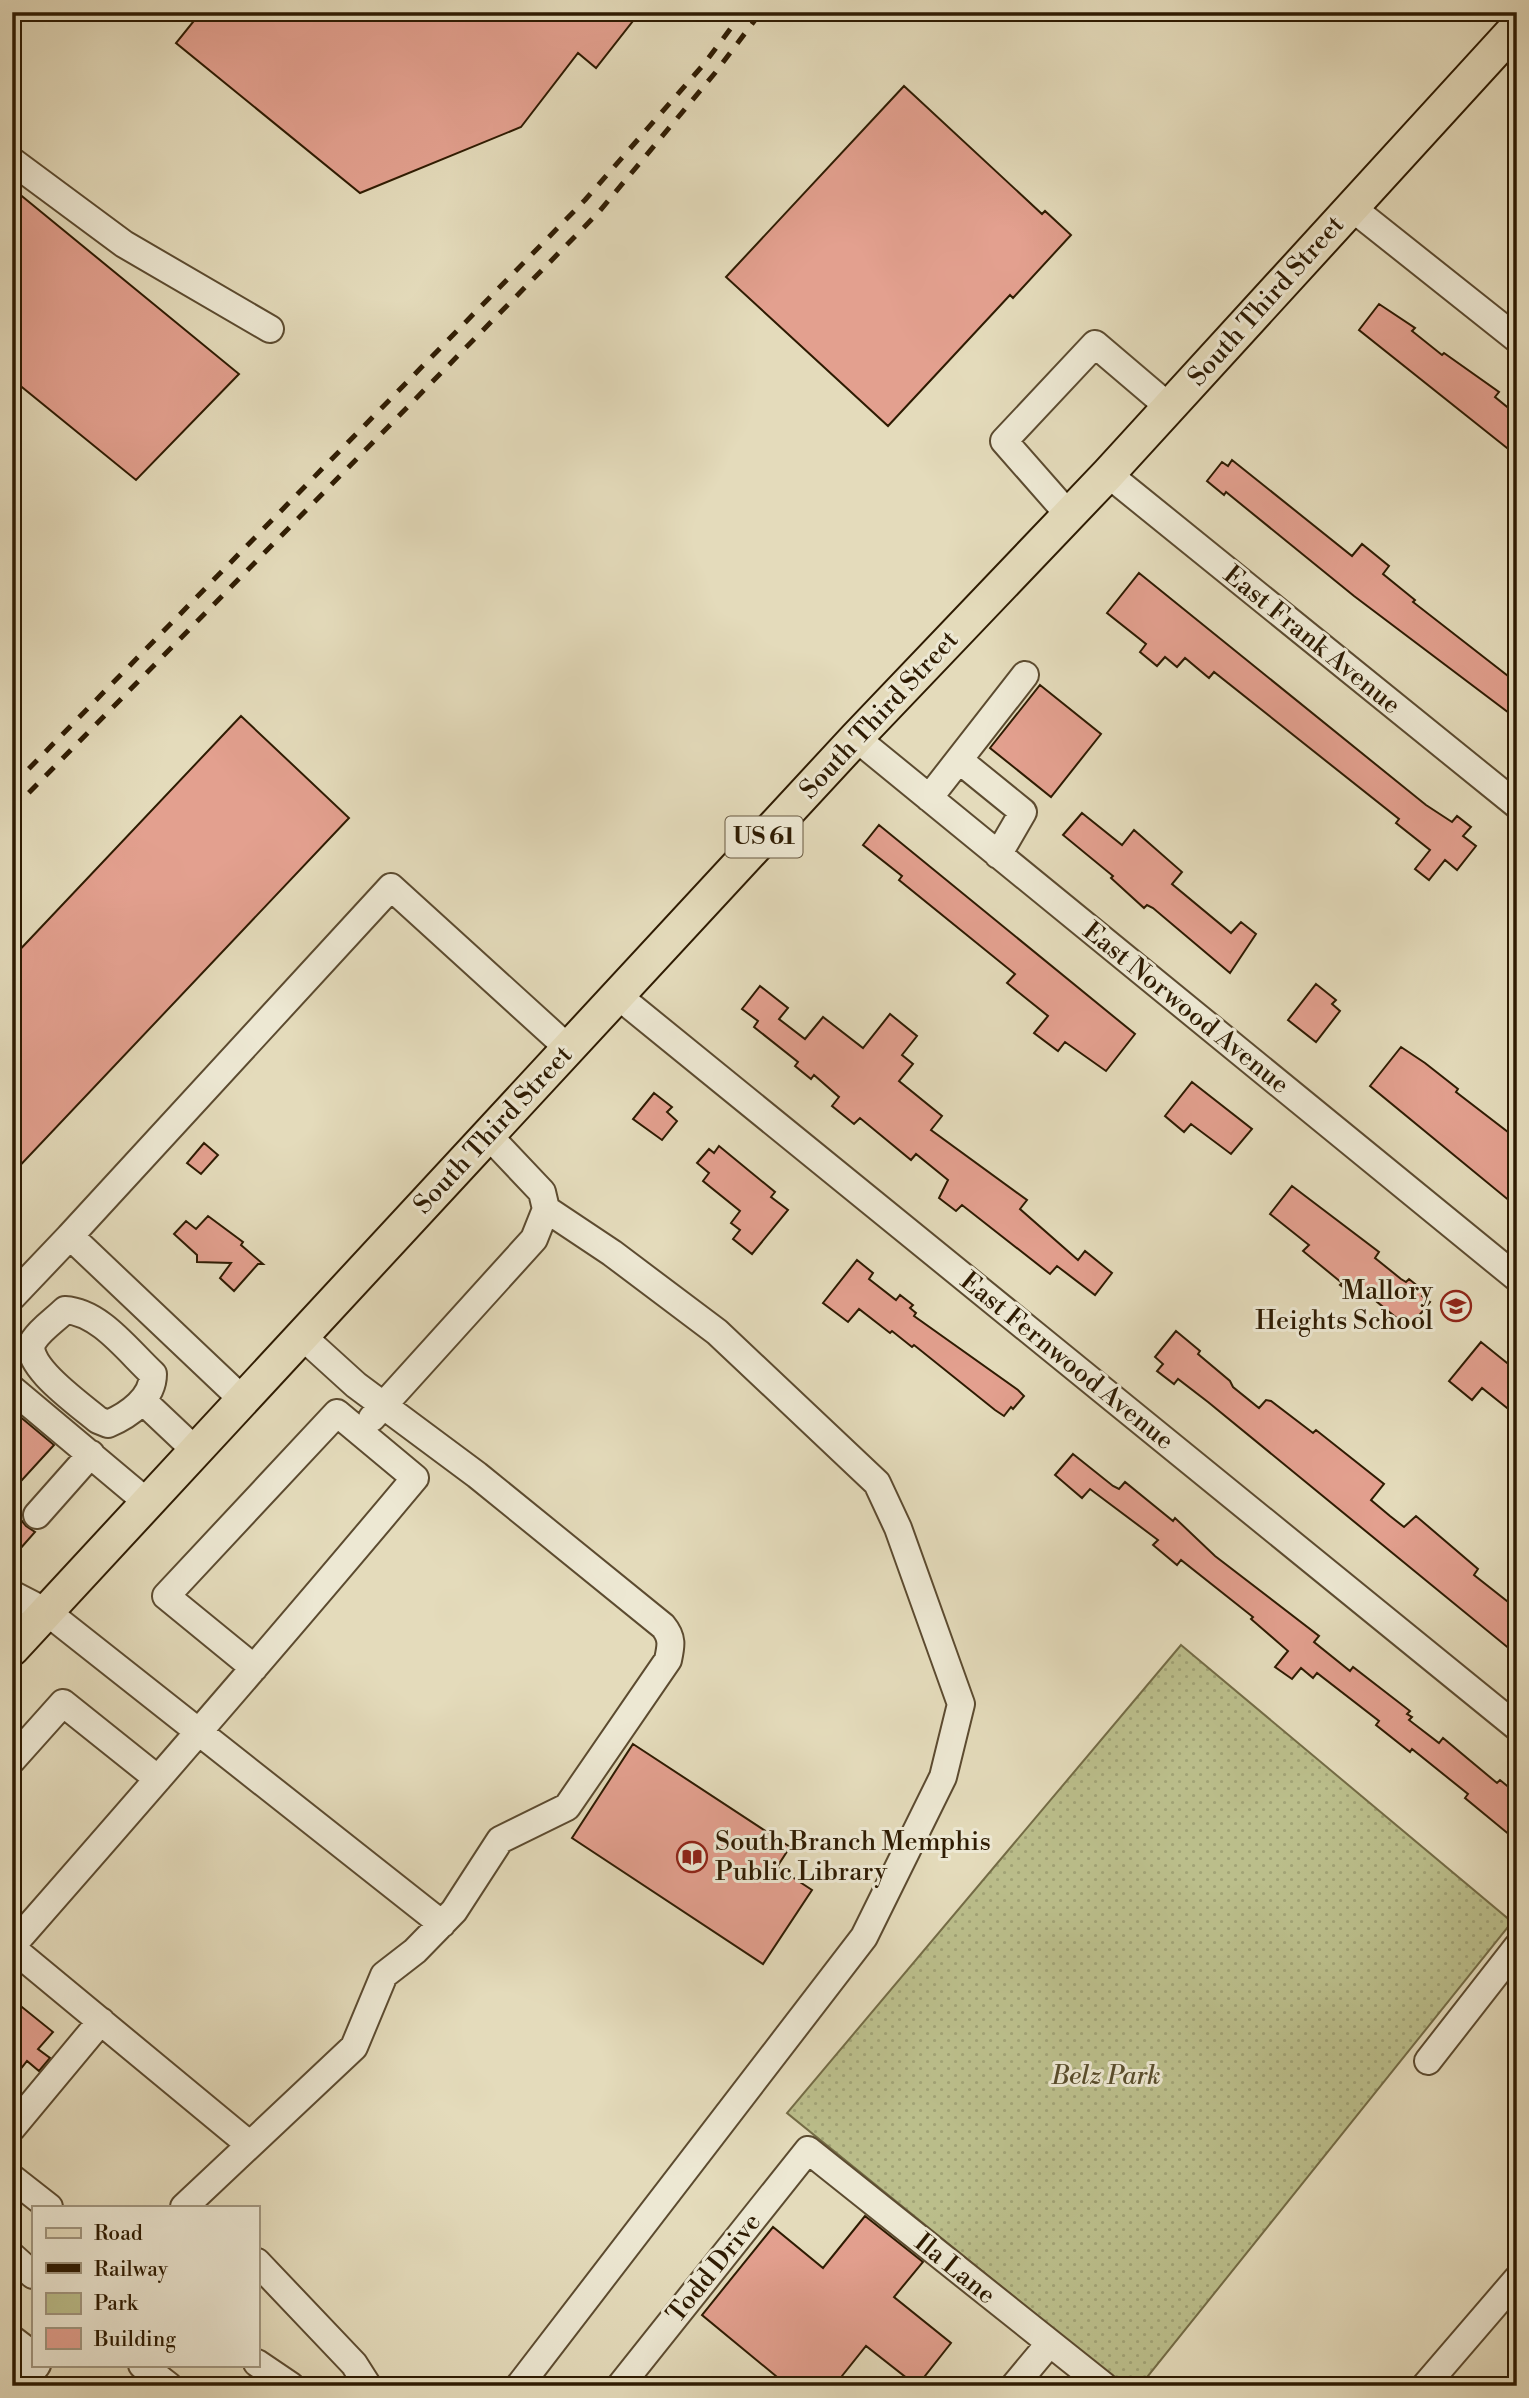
<svg xmlns="http://www.w3.org/2000/svg" width="1529" height="2398" font-family="'Libre Bodoni',serif">
<style>
.green{fill:url(#green-dots);stroke:#746c46;stroke-width:2}
.building{fill:#e3a08f;stroke:#2e1b02;stroke-width:2}
.lines{fill:none;stroke-linecap:round;stroke-linejoin:round}
.minor-casing{stroke:#5c4b30;stroke-width:30}
.major-casing{stroke:#2e1b02;stroke-width:37}
.minor{stroke:#ede8d3;stroke-width:26}
.major{stroke:#e4dbbb;stroke-width:33}
.rail{stroke:#2e1b02;stroke-width:5;stroke-dasharray:12 12;stroke-linecap:butt}
.labels{text-anchor:middle;dominant-baseline:central;stroke-width:6;stroke-linejoin:round;paint-order:stroke}
.shield{fill:#ede8d3;stroke:#675841;stroke-width:2}
.shield-label{font-size:24px;font-weight:bold;fill:#2e1b02}
.street-label{font-size:26px;fill:#2e1b02;stroke:#ede8d3}
.poi-label{font-size:26px;fill:#2e1b02;stroke:#ede8d3;text-anchor:end}
.park-label{font-size:26px;font-style:italic;fill:#584c2b;stroke:#ede8d3}
</style>
<defs>
<pattern id="green-dots" width="8" height="8" patternUnits="userSpaceOnUse" patternTransform="scale(1.75)"><rect width="8" height="8" fill="#bbbe8b"/><path d="M2 2h.1M6 6h.1" fill="none" stroke="#a1a376" stroke-width="1.8" stroke-linecap="round"/></pattern>
</defs>
<rect width="100%" height="100%" fill="#e4dbbb"/>
<filter id="stains"><feTurbulence type="fractalNoise" baseFrequency=".00286" numOctaves="4"/><feColorMatrix values="0 0 0 0 .2 0 0 0 0 .09 0 0 0 0 .02 0 0 0 .5 -.17"/></filter>
<radialGradient id="worn" r=".72"><stop offset=".6" stop-color="#630" stop-opacity="0"/><stop offset="1" stop-color="#630" stop-opacity=".3"/></radialGradient>
<!-- green -->
<path class="green" d="M1181 1645 1512 1922 1140 2386H1124L787 2113Z"/>
<!-- building -->
<path class="building" d="M201 12H640L596 68 578 53 521 127 360 193 176 43Z
M904 86 1042 214 1045 211 1071 235 1013 298 1010 295 888 426 726 277Z
M12 188 239 374 136 480 12 379Z
M1379 304 1415 328 1412 331 1442 355 1444 353 1499 392 1495 397 1517 415V456L1359 330Z
M1232 460 1352 556 1362 544 1389 566 1383 574 1415 600 1413 602 1517 683V719L1354 596 1226 492 1224 495 1207 481 1222 462 1228 466Z
M1139 573 1426 805 1452 822 1457 816 1471 827 1463 836 1476 846 1457 870 1445 860 1429 880 1415 869 1430 850 1396 823 1399 819 1214 672 1209 678 1185 658 1177 667 1165 657 1157 666 1140 652 1146 644 1107 613Z
M1040 685 1101 734 1051 797 990 748Z
M241 716 349 818 12 1174V958Z
M1082 813 1122 845 1134 830 1182 872 1172 884 1231 933 1241 922 1256 934 1230 973 1153 908 1147 905 1144 908 1111 878 1113 876 1063 835Z
M879 825 1135 1034 1106 1071 1065 1042 1058 1051 1034 1033 1048 1016 1007 983 1015 974 899 880 902 876 863 845Z
M1316 984 1336 1000 1332 1004 1340 1011 1316 1042 1288 1020Z
M760 986 788 1008 779 1019 805 1039 823 1017 863 1048 890 1014 917 1036 902 1055 913 1064 899 1081 942 1116 931 1130 1027 1200 1020 1209 1078 1260 1085 1251 1112 1273 1095 1295 1057 1266 1050 1274 962 1205 956 1211 939 1198 948 1180 916 1154 911 1160 860 1118 854 1124 832 1106 839 1097 814 1075 811 1079 795 1066 798 1062 754 1027 758 1021 742 1009Z
M1401 1047 1425 1063 1458 1089 1456 1092 1517 1139V1207L1370 1086Z
M1192 1082 1252 1129 1231 1154 1191 1124 1184 1132 1165 1116Z
M654 1093 672 1107 667 1112 677 1121 662 1140 633 1119Z
M204 1143 218 1155 201 1174 187 1163Z
M719 1146 775 1192 771 1197 788 1210 752 1254 733 1239 740 1230 731 1223 740 1211 703 1181 709 1173 697 1163 709 1149 714 1153Z
M1292 1186 1379 1252 1375 1258 1401 1279 1406 1282 1409 1279 1425 1292 1422 1296 1430 1302 1409 1328 1366 1293 1360 1300 1340 1285 1342 1283 1303 1251 1309 1245 1270 1214Z
M208 1216 243 1242 241 1245 263 1264H258L234 1291 220 1278 231 1263 197 1262V1255L174 1234 186 1221 196 1229Z
M857 1260 873 1273 869 1279 896 1300 900 1295 913 1305 910 1308 916 1313 914 1316 1018 1390 1024 1396 1013 1409 1011 1407 1004 1416 995 1410 914 1345 912 1347 892 1331 890 1333 859 1309 848 1322 823 1303Z
M1176 1331 1200 1351 1198 1354 1230 1381 1233 1387 1259 1408 1266 1400 1271 1401 1313 1433 1316 1430 1384 1484 1371 1500 1390 1516 1404 1527 1416 1516 1478 1569 1474 1575 1517 1609V1655L1208 1402 1178 1379 1174 1384 1157 1371 1163 1364 1155 1357Z
M1481 1342 1517 1371V1416L1482 1388 1472 1400 1449 1381Z
M12 1410 54 1445 12 1491Z
M1073 1454 1113 1486 1119 1489 1125 1482 1173 1521 1175 1518 1215 1556 1319 1636 1314 1642 1350 1671 1353 1667 1410 1711 1407 1714 1412 1717 1409 1720 1439 1743 1443 1738 1497 1783 1500 1780 1517 1794V1841L1465 1798 1468 1794 1412 1749 1410 1752 1376 1725 1379 1721 1317 1673 1313 1678 1301 1668 1292 1679 1275 1667 1288 1651 1251 1619 1253 1617 1181 1560 1177 1565 1153 1545 1158 1540 1090 1489 1082 1498 1055 1475Z
M12 1509 26 1526 35 1532 12 1558Z
M633 1744 790 1847 777 1867 812 1890 763 1964 572 1838Z
M12 1999 53 2032 38 2049 50 2058 39 2071 27 2061 12 2080Z
M865 2216 923 2262 894 2297 951 2343 917 2386 866 2346 842 2376 855 2386H788L702 2315 773 2227 823 2268Z"/>
<g class="lines">
<!-- minor casing -->
<g class="minor-casing">
<path id="minor" d="M12 161 124 244 270 329
M1351 207 1517 339
M1108 474 1517 805
M1069 515 1004 441 1095 344 1169 407
M856 738 1517 1278
M959 760 1023 812 998 855
M929 798 1025 675
M617 995 1517 1727
M70 1236 391 887 568 1048
M12 1297 70 1236 243 1400
M65 1310C100 1312 128 1351 153 1374 153 1398 129 1415 108 1424L98 1420C82 1406 18 1362 34 1340 41 1329 56 1319 65 1310Z
M12 1389 148 1503
M143 1401 196 1451
M372 1418 534 1239 546 1209 542 1192 488 1135
M37 1515 91 1454
M12 1594 47 1612 442 1924
M12 1760 63 1703 158 1779
M12 1946C148 1791 283 1636 415 1478L337 1413 166 1596 254 1668
M12 1948 250 2145
M1428 2061 1517 1947
M12 2128 101 2021
M12 2178 49 2207
M184 2207 354 2047 384 1975 415 1951 454 1911 500 1840 567 1807 668 1660C671 1646 673 1638 663 1626L477 1475 356 1385 302 1336
M12 2256 33 2275
M257 2262 354 2364 368 2386
M12 2339 33 2355
M257 2363 291 2386
M142 2365 169 2386
M20 2386 37 2365
M519 2386 864 1937 943 1777 961 1704 898 1528 877 1483 717 1332 612 1253 546 1209
M620 2386 808 2150 1104 2386
M1014 2386 1049 2344
M1425 2386 1517 2279"/>
</g>
<!-- major casing -->
<g class="major-casing">
<path id="major" d="M12 1649 856 738 1108 474 1517 27"/>
</g>
<!-- minor -->
<use href="#minor" class="minor"/>
<!-- major -->
<use href="#major" class="major"/>
<!-- rail -->
<path class="rail" d="M12 786 585 200 704 64 743 12
M12 810 598 213 715 73 761 12"/>
</g>
<!-- icons -->
<defs>
<g id="school-ring" transform="scale(1.575)"><circle r="9.5" fill="#ede8d3" stroke="#8f2418" stroke-width="1.5"/><path d="M0-5L7-2L0 1L-7-2ZM-4 1L0 2.5L4 1V4Q0 6-4 4Z" fill="#8f2418"/></g>
<g id="library-ring" transform="scale(1.575)"><circle r="9.5" fill="#ede8d3" stroke="#8f2418" stroke-width="1.5"/><path d="M-6-4Q-3-5.5-.7-3.5V5Q-3 3-6 4ZM6-4Q3-5.5 .7-3.5V5Q3 3 6 4Z" fill="#8f2418"/></g>
</defs>
<g fill-rule="evenodd">
<use href="#school-ring" x="1456" y="1306"/>
<use href="#library-ring" x="692" y="1857"/>
</g>
<g class="labels">
<!-- shield labels -->
<rect class="shield" x="725.5" y="816.5" width="77" height="41" rx="5"/>
<g class="shield-label">
<text x="764" y="837">US 61</text>
</g>
<!-- street labels -->
<g class="street-label">
<text transform="translate(1266 301) rotate(-48)">South Third Street</text>
<text transform="translate(1312 640) rotate(39)">East Frank Avenue</text>
<text transform="translate(879 715) rotate(-47)">South Third Street</text>
<text transform="translate(1186 1008) rotate(39)">East Norwood Avenue</text>
<text transform="translate(493 1130) rotate(-47)">South Third Street</text>
<text transform="translate(1067 1361) rotate(39)">East Fernwood Avenue</text>
<text transform="translate(714 2268) rotate(-51)">Todd Drive</text>
<text transform="translate(955 2269) rotate(39)">Ila Lane</text>
</g>
<!-- poi labels -->
<g class="poi-label">
<text x="1433" y="1291">Mallory<tspan x="1433" dy="30">Heights School</tspan></text>
<text x="715" y="1842" text-anchor="start">South Branch Memphis<tspan x="715" dy="30">Public Library</tspan></text>
</g>
<!-- park labels -->
<g class="park-label">
<text x="1106" y="2076">Belz Park</text>
</g>
</g>
<!-- margin -->
<rect width="1529" height="2398" fill="none" stroke="#e4dbbb" stroke-width="42"/>
<rect x="14" y="14" width="1501" height="2370" fill="none" stroke="#2e1b02" stroke-width="3.5"/>
<rect x="21" y="21" width="1487" height="2356" fill="none" stroke="#2e1b02" stroke-width="2"/>
<!-- legend -->
<rect x="32" y="2206" width="228" height="161" fill="#ede8d3" stroke="#a1967f" stroke-width="2"/>
<rect x="46" y="2228" width="35" height="10" fill="#e4dbbb" stroke="#a1967f" stroke-width="2"/>
<text x="94" y="2240" font-size="21" fill="#2e1b02">Road</text>
<rect x="46" y="2263" width="35" height="10" fill="#2e1b02" stroke="#a1967f" stroke-width="2"/>
<text x="94" y="2276" font-size="21" fill="#2e1b02">Railway</text>
<rect x="46" y="2293" width="35" height="21" fill="#bbbe8b" stroke="#a1967f" stroke-width="2"/>
<text x="94" y="2310" font-size="21" fill="#2e1b02">Park</text>
<rect x="46" y="2328" width="35" height="21" fill="#e3a08f" stroke="#a1967f" stroke-width="2"/>
<text x="94" y="2346" font-size="21" fill="#2e1b02">Building</text>
<rect width="100%" height="100%" filter="url(#stains)"/>
<rect width="100%" height="100%" fill="url(#worn)"/>
</svg>
